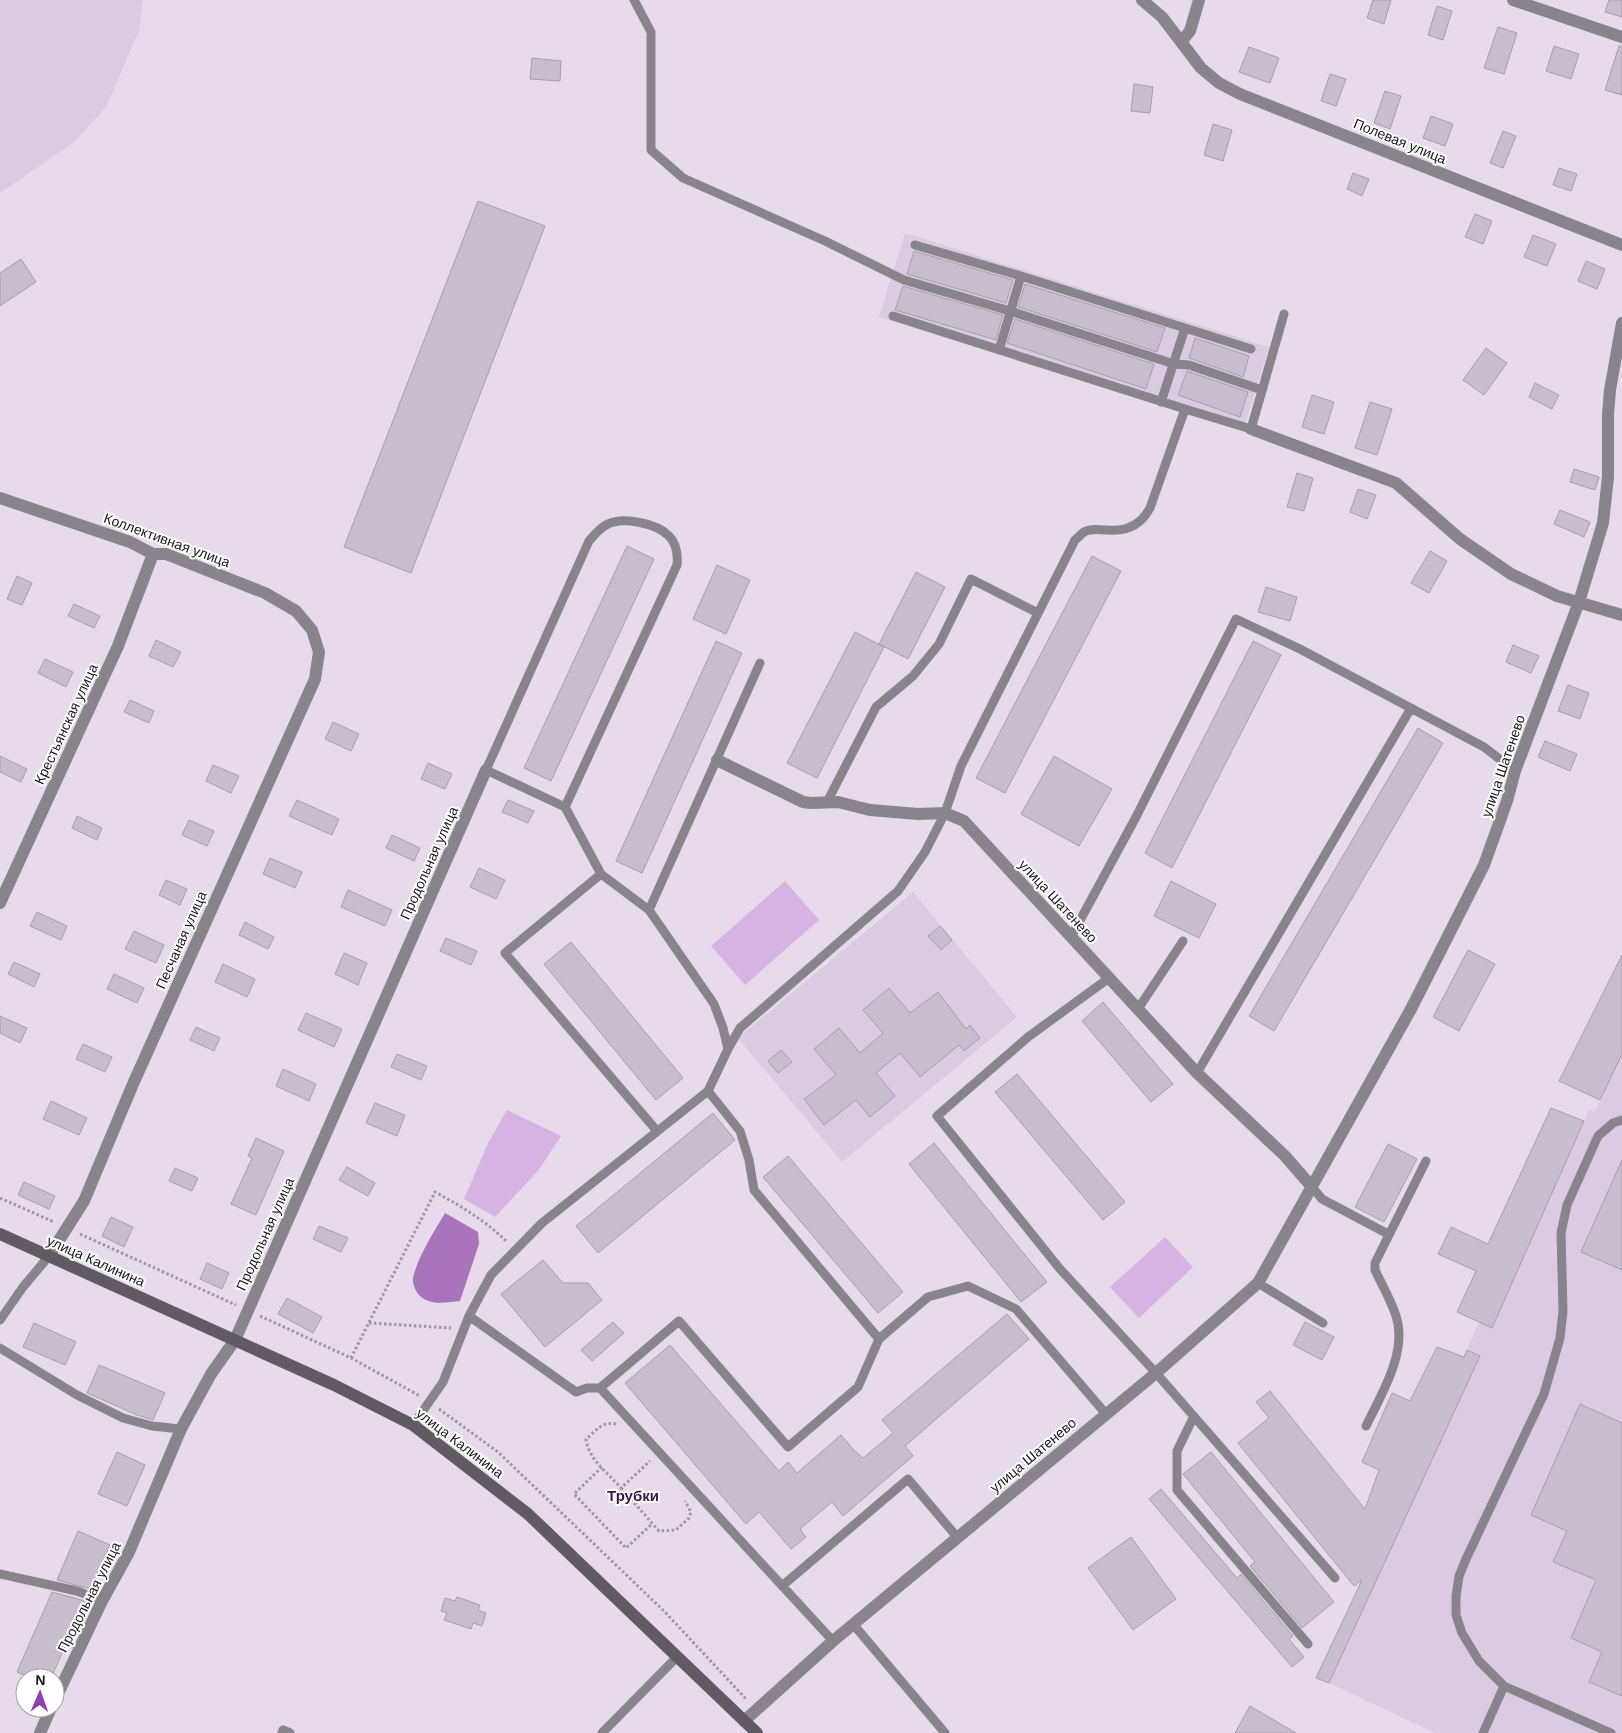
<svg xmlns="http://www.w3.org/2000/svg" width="1622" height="1733" font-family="Helvetica,sans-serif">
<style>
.built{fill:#dbcbe2}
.green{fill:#d7b3e4}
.water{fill:#a974bc}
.building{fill:#c8bdcd;stroke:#a89dac}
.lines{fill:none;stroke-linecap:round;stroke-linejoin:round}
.path{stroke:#9f95a3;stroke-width:3;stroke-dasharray:2.5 2.5;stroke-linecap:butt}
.service{stroke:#89848b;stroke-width:9}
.minor{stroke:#89848b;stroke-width:12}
.secondary{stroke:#615a63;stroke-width:12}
.labels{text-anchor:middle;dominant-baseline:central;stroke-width:4;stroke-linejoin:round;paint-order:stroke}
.street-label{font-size:14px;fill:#1a161c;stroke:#fff}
.neighbourhood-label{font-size:15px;font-weight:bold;fill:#3d154a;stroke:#fff}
</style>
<rect width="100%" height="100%" fill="#e6daeb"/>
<!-- built -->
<path class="built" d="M0 0H143L139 30 106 107 73 143 0 193Z
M905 233 1269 347 1243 431 879 317Z
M913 892 1017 1017 842 1162 738 1038Z
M1622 1054V1733H1435L1329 1683 1480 1356 1467 1350 1479 1322 1492 1328 1589 1110 1595 1112Z"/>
<!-- green -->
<path class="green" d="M785 881 819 920 745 985 711 946Z
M507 1110 561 1136 538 1171 495 1217 464 1199 488 1143Z
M1165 1237 1193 1267 1139 1318 1110 1287Z"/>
<!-- water -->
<path class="water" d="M445 1213 478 1232 479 1244 460 1301C450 1302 436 1305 426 1300 418 1297 412 1286 413 1278 417 1258 435 1230 445 1213Z"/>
<!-- building -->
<path class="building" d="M1373 0H1391L1384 24 1367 18Z
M1609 0H1622V17L1605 12Z
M1437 6 1452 11 1443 40 1428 35Z
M1498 27 1517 33 1504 74 1484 68Z
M1554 46 1579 54 1571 79 1546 71Z
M1619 46H1622V95L1605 90Z
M1249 47 1279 58 1270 83 1239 72Z
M532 58 561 61 560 81 530 79Z
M1330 74 1346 79 1336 106 1321 101Z
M1134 84 1153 87 1150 113 1131 111Z
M1385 91 1401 96 1390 129 1374 123Z
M1431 116 1453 124 1445 146 1423 138Z
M1213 124 1232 130 1223 161 1204 155Z
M1503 131 1516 136 1503 168 1490 163Z
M1559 168 1577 174 1571 191 1553 185Z
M1353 173 1369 179 1362 196 1347 189Z
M478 201 545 226 411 573 344 547Z
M1475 214 1492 221 1483 244 1465 237Z
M1533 235 1556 244 1547 266 1524 257Z
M914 251 1013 280 1006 303 907 274Z
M21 259 36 282 0 306V273Z
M1586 261 1605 269 1597 289 1578 281Z
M1025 284 1165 328 1157 352 1018 307Z
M903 286 1003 315 996 340 895 310Z
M1015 319 1154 364 1146 389 1007 343Z
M1195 338 1249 356 1243 377 1189 358Z
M1486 348 1507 363 1484 395 1463 380Z
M1187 371 1248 392 1240 417 1178 395Z
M1535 383 1559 395 1552 409 1529 397Z
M1312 395 1334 402 1324 434 1302 427Z
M1370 402 1392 409 1377 455 1355 448Z
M1574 469 1599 477 1595 490 1570 482Z
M1297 473 1313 478 1304 511 1287 507Z
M1358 489 1376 495 1367 519 1350 512Z
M1560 510 1590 522 1584 537 1554 524Z
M627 546 654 559 551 781 524 768Z
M1430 551 1447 561 1429 593 1411 583Z
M1092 556 1121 571 1005 793 976 778Z
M717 565 750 580 726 634 693 619Z
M916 572 945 587 908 659 879 644Z
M17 576 32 583 22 605 7 599Z
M1266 587 1297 597 1290 621 1258 612Z
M74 604 100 616 94 628 68 616Z
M855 632 884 647 817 778 787 763Z
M156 640 181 652 173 667 149 656Z
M716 641 742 653 642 873 616 861Z
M1253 641 1281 655 1172 868 1145 853Z
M1513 645 1539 656 1531 673 1506 662Z
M45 659 73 672 66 687 38 673Z
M1568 685 1589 693 1580 719 1558 711Z
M130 700 154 711 149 723 124 712Z
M333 722 359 734 351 751 325 739Z
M1418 728 1443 743 1274 1031 1249 1016Z
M1545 741 1577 754 1570 771 1538 757Z
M0 756 27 769 21 782 0 772Z
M1054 756 1112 789 1079 846 1021 814Z
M428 763 452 774 445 789 421 779Z
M213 765 239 776 231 793 206 781Z
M297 800 339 819 332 835 289 816Z
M508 800 534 811 528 823 502 812Z
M77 816 102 828 97 840 72 828Z
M189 820 214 831 207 846 182 835Z
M392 835 420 848 414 861 386 848Z
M270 858 302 872 295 888 263 874Z
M479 868 505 880 496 899 470 887Z
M166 880 187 889 180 905 159 895Z
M1171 881 1216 904 1199 938 1154 916Z
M348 890 392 910 385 926 341 907Z
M37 912 67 926 61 940 30 926Z
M245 922 274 937 268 949 239 935Z
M940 926 952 940 941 950 928 936Z
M134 931 164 945 156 963 125 949Z
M446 938 477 951 471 965 440 951Z
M571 942 683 1078 656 1100 544 964Z
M1468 950 1495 964 1459 1031 1433 1017Z
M344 953 367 963 358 985 335 974Z
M1622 955V1054L1600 1100 1559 1081Z
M14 962 40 974 34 987 8 974Z
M223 964 255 979 247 997 215 982Z
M114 974 144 988 137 1003 107 989Z
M889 988 910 1013 938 992 966 1029 970 1025 980 1038 964 1051 959 1045 920 1077 900 1053 876 1073 895 1096 870 1117 856 1100 824 1125 804 1099 836 1075 814 1049 839 1028 860 1053 883 1033 863 1010Z
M1103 1002 1173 1084 1151 1102 1082 1021Z
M306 1013 342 1029 334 1047 298 1030Z
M0 1016 27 1028 20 1043 0 1033Z
M196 1027 220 1038 214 1051 190 1040Z
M83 1044 112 1057 105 1072 76 1059Z
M781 1050 792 1062 778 1073 768 1061Z
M397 1054 427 1066 421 1080 391 1067Z
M283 1069 316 1084 309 1101 276 1086Z
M1017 1074 1125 1202 1103 1220 995 1092Z
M51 1101 87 1118 79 1135 43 1119Z
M375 1103 405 1115 397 1136 366 1123Z
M1551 1108 1584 1121 1492 1328 1457 1312 1476 1271 1438 1254 1451 1227 1488 1244Z
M713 1113 735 1140 598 1253 576 1226Z
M256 1138 284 1151 256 1215 231 1204 252 1158 248 1156Z
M934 1143 1047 1282 1021 1302 909 1164Z
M1388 1144 1417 1159 1384 1222 1355 1207Z
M788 1156 903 1292 878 1313 763 1177Z
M1622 1160V1270L1581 1252Z
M347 1167 375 1183 368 1196 339 1180Z
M175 1168 198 1178 192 1191 169 1181Z
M24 1182 55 1196 49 1209 18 1195Z
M111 1217 133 1227 124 1247 102 1236Z
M319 1226 348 1238 341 1252 313 1239Z
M543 1260 563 1283H588L602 1300 545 1347 501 1294Z
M207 1263 229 1273 222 1289 200 1279Z
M287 1298 322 1317 313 1333 278 1314Z
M1007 1314 1029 1339 905 1446 913 1456 843 1516 832 1502 800 1529 806 1537 791 1549 759 1512 746 1524 625 1383 670 1345 779 1471 788 1462 797 1473 841 1435 854 1450 863 1458 893 1433 882 1420Z
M613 1322 624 1333 592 1361 581 1350Z
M1305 1322 1334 1337 1322 1360 1293 1345Z
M34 1323 76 1342 65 1365 23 1347Z
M1437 1347 1464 1357 1467 1350 1480 1356 1329 1683 1316 1678 1362 1580 1354 1586 1238 1443 1269 1418 1256 1402 1270 1391 1365 1509 1379 1470 1362 1462 1392 1393 1410 1401Z
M99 1365 165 1393 153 1420 137 1415 87 1393Z
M1580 1404 1622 1423V1696L1589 1682 1602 1652 1571 1638 1596 1580 1553 1562 1567 1531 1531 1515Z
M117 1452 145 1465 127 1506 98 1494Z
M1211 1452 1334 1602 1302 1628 1250 1566 1255 1562 1183 1474Z
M1161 1489 1237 1578 1241 1574 1293 1636 1289 1639 1304 1657 1292 1667 1149 1499Z
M78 1531 110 1545 90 1589 57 1580Z
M1131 1537 1176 1599 1133 1630 1088 1568Z
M52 1592 85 1601 51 1678H30L17 1672Z
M457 1597 480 1605 478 1610 486 1613 482 1626 473 1623 471 1629 444 1620 447 1613 441 1611 445 1598 455 1601Z
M1250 1706 1296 1733H1235Z"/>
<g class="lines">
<!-- path -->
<path class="path" d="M0 1198 54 1222
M80 1234 236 1305
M260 1316 351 1358 420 1396
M369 1323 451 1328
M351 1358 435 1192C461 1206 486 1221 507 1242
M439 1409 498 1452 664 1611 747 1700
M616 1424C602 1421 596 1431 586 1439 588 1459 609 1474 621 1488L650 1461
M602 1467 574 1494 626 1548 652 1524
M621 1488 659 1531 676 1530 689 1518 691 1512 685 1501"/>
<!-- service -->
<path class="service" d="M634 0 651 32V150L683 178 825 241 904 280 1010 311 1174 364 1189 365 1262 390
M915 245 1021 276 1251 349
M893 316 1185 409
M999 350 1021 276
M1161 402 1185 328
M827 802 876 707 913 676 939 644 971 579 1038 613
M565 807 677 565C678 554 677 544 669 536 656 523 622 516 606 525 599 529 594 535 589 541L486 770 565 807 601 874 649 910 714 1004 723 1028 728 1049
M601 874 505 953 657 1131
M649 910 760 663
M1071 937 1136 817 1236 619 1300 649 1484 747 1515 771
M1109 978 1028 1037 937 1116 1060 1269 1156 1373 1335 1578
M1138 1009 1183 941
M1197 1073 1411 708
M1312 1187 1322 1199 1388 1234
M1258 1283 1323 1323
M469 1316 491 1275 542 1223 708 1091 728 1049 740 1028 898 891 925 852 945 813 961 766 1075 540C1078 538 1081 534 1084 532 1091 528 1099 530 1107 530 1127 532 1141 525 1150 508L1185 409 1251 429 1284 314
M0 1320 23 1287 49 1256
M879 1339 928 1297 968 1286 1016 1309 1106 1414
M0 1348 77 1395 123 1418 152 1426 181 1429
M600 1388 679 1321 788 1447 858 1387 879 1339 754 1190 749 1160 740 1131 708 1091
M1194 1416 1177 1451V1490L1308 1644
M413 1425 443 1382 469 1316 576 1392 587 1388H600L833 1641
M1366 1426C1381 1395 1408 1352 1396 1316 1391 1300 1382 1285 1375 1270V1263L1426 1161
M0 1574 77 1591 102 1601
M782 1586 908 1479 957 1537
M853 1624 945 1733
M282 1733 283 1730 290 1733
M602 1733 677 1657
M1483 1733 1504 1686
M1611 1733 1504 1686 1479 1661 1462 1633 1456 1615V1596L1459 1576 1466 1559 1544 1394 1560 1338 1563 1311 1561 1233 1567 1205 1598 1136 1613 1123 1622 1120"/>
<!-- minor -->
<path class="minor" d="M1142 0 1162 17 1201 68 1219 83 1240 94 1622 245
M1513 0 1622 37
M1181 42 1190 31 1199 0
M1251 429 1396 483 1460 539 1511 574 1557 596 1622 615
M0 498 130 542 153 554H166L265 593 296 611 312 630 319 652 315 679 133 1084 84 1201 49 1256
M717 760 803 802 811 803 838 802 870 810 918 814 945 813 964 821 1197 1073 1285 1156 1312 1187
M0 903 118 646 153 554
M55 1700 102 1601 129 1552 181 1429 211 1374 235 1340 486 770
M744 1721 833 1641 1156 1373 1258 1283 1411 1009 1484 865 1507 801 1515 771 1579 602 1603 523 1608 477V415L1610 390 1622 323
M40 1733 51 1708"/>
<!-- secondary -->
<path class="secondary" d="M0 1234 334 1385 413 1425 528 1514 757 1733"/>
</g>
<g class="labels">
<!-- street labels -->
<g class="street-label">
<text transform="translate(1400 141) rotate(22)">Полевая улица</text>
<text transform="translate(167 540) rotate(20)">Коллективная улица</text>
<text transform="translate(66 724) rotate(-65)">Крестьянская улица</text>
<text transform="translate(1503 766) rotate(-71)">улица Шатенево</text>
<text transform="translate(429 863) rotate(-66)">Продольная улица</text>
<text transform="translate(1058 901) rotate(47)">улица Шатенево</text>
<text transform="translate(181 940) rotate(-66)">Песчаная улица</text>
<text transform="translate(265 1234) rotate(-66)">Продольная улица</text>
<text transform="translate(96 1261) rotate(24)">улица Калинина</text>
<text transform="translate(460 1443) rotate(37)">улица Калинина</text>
<text transform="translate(1033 1455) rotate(-40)">улица Шатенево</text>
<text transform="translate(89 1597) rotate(-63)">Продольная улица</text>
</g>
<!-- neighbourhood labels -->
<g class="neighbourhood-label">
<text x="633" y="1495">Трубки</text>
</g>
</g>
<!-- north arrow -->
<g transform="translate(40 1693) rotate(2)"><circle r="24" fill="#ffffff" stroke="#a3a2a4"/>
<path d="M0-4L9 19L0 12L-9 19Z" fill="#9340af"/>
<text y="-8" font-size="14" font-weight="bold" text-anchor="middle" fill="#1a161c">N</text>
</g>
</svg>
